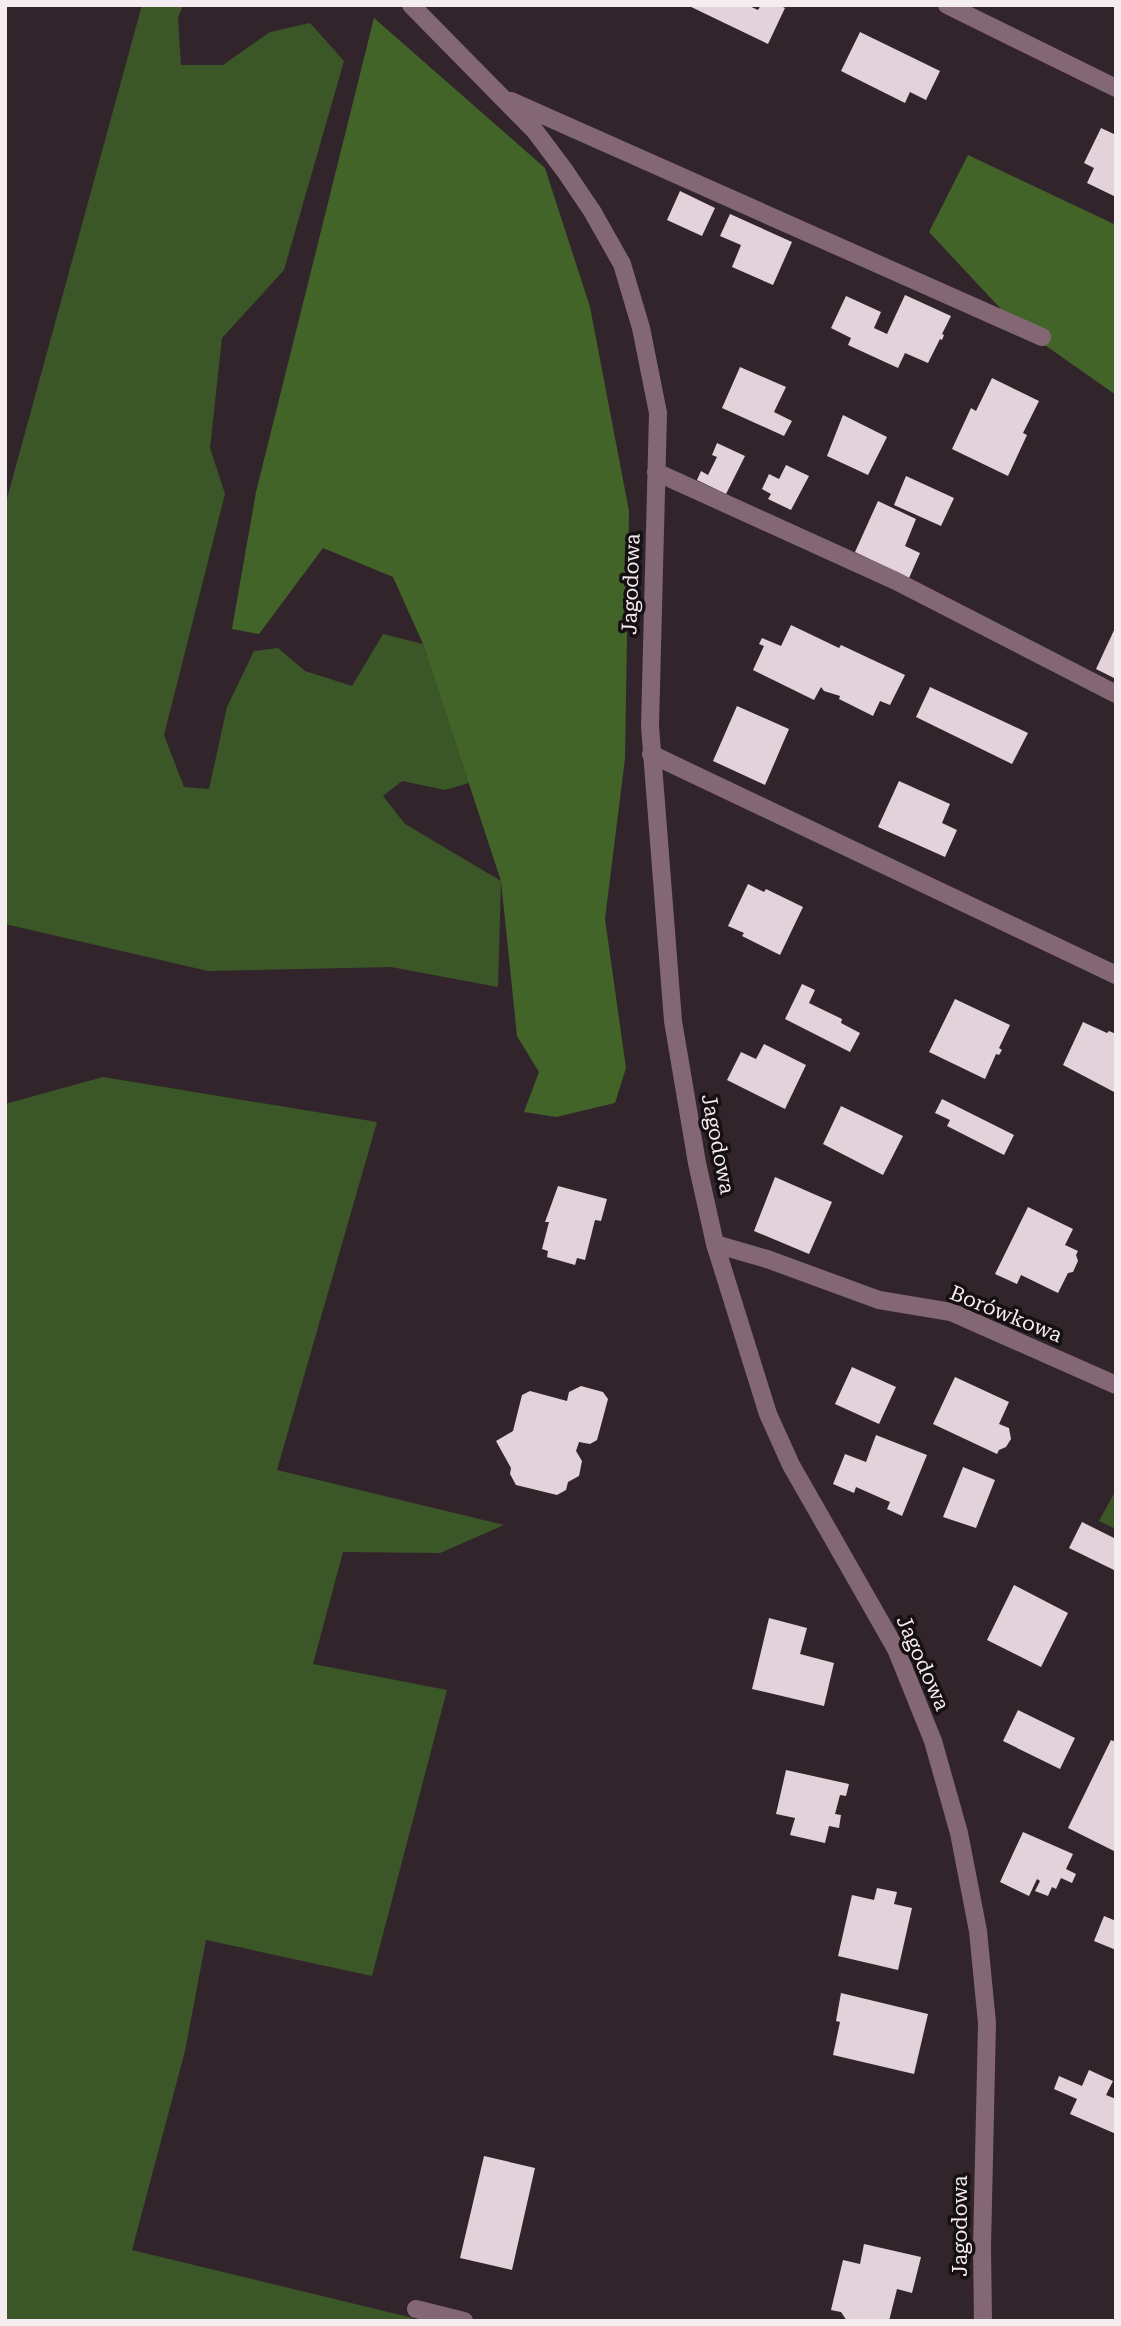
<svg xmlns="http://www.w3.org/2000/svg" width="1121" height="2326" font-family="'Roboto Serif',serif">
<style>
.green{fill:#3c5727}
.forest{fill:#436429}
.building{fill:#e3d2da}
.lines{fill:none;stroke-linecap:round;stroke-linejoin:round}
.minor{stroke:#846775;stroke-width:18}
.labels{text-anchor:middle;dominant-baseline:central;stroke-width:7;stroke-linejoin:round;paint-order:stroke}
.street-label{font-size:21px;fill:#f4ecef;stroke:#161013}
</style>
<rect width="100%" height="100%" fill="#31252b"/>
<!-- green -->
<path class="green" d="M142 5H183L178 18 181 65H223L270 32 310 23 344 61 284 270 222 338 210 448 225 494 164 735 184 787 209 789 227 707 254 651 278 648 305 671 352 686 383 634 423 644 469 783 445 790 402 781 383 796 405 824 501 881 498 987 391 967 208 971 5 924V506Z
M103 1077 377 1122 277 1470 504 1525 440 1553 343 1552 313 1664 447 1690 372 1976 206 1940 185 2051 132 2250 413 2318 412 2321H5V1104Z
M1116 1490V1529L1099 1521Z"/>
<!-- forest -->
<path class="forest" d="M374 18 545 168 590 307 629 511 625 758 605 919 626 1068 615 1103 556 1117 524 1112 539 1072 517 1036 501 881 423 644 393 577 323 548 259 634 232 629 256 492Z
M968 155 1116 225V395L1015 324 929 232Z"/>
<!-- building -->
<path class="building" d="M687 5H747L758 10 761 5H779L785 8 768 44Z
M860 32 940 71 926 100 910 92 905 103 841 71Z
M1101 128 1116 135V197L1087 183 1094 168 1084 163Z
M680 191 715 208 702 236 667 220Z
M730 214 792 242 773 285 732 267 741 245 720 236Z
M905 295 951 316 942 334 944 335 942 340 940 339 928 363 905 353 898 368 848 345 851 338 831 328 846 296 881 312 874 328 887 334Z
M740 367 786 387 774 412 792 421 784 436 722 408Z
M992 378 1039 401 1023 433 1027 435 1008 476 952 449 971 408 976 411Z
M843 415 887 437 868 475 827 456Z
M717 443 745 456 726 494 697 480 701 471 708 475 717 457 712 455Z
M786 465 809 476 791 510 768 499 771 494 762 489 769 474 779 479Z
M906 476 954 498 941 526 894 505Z
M878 501 916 519 905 546 920 553 909 578 855 552Z
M791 625 839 648 841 645 905 675 890 705 880 701 873 716 839 699 840 696 824 691 821 687 814 700 753 670 764 646 759 644 762 638 781 646Z
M1116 626V679L1096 669Z
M930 687 1028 733 1012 764 916 717Z
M737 706 789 729 765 785 713 761Z
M899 781 950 804 942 823 957 830 945 857 878 827Z
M748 884 764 892 766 889 803 907 780 955 742 936 744 933 728 926Z
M802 984 815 990 809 1003 842 1019 841 1023 860 1033 850 1052 785 1019Z
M955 999 1010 1025 999 1048 1002 1050 999 1055 996 1054 985 1079 929 1052Z
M1083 1022 1107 1033 1109 1031 1116 1034V1093L1063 1065Z
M764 1044 806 1065 785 1109 727 1080 741 1052 756 1059Z
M942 1099 1014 1135 1004 1155 947 1126 950 1120 935 1113Z
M841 1106 903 1136 883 1175 823 1144Z
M775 1177 832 1202 809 1254 754 1231Z
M558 1186 607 1199 601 1221 595 1220 585 1260 577 1258 575 1265 547 1257 548 1251 542 1249 549 1222H545Z
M1028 1207 1073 1229 1065 1245 1078 1251 1076 1255 1078 1261 1073 1272 1068 1273 1058 1293 1021 1275 1017 1284 995 1274Z
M852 1367 896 1387 879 1424 835 1404Z
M955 1377 1009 1402 999 1424 1009 1428 1011 1439 1006 1447 999 1450 997 1454 933 1424Z
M581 1386 603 1392 608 1399 597 1440 590 1444 579 1442 576 1451 582 1461 579 1476 568 1482 566 1490 557 1495 516 1485 510 1474 511 1468 496 1441 513 1431 522 1395 530 1391 567 1401 569 1392Z
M876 1435 927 1455 902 1516 887 1509 890 1502 856 1487 854 1493 833 1484 845 1454 866 1462Z
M963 1467 995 1480 976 1528 943 1517Z
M1082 1522 1116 1539V1571L1069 1548Z
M1014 1585 1068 1613 1041 1667 987 1640Z
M769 1618 807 1628 800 1654 834 1663 824 1706 752 1689Z
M1018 1710 1075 1738 1060 1769 1003 1741Z
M1111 1740 1116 1742V1852L1068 1828Z
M786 1770 849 1784 846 1796 840 1795 835 1814 841 1815 839 1828 829 1826 825 1843 790 1835 795 1818 776 1814Z
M1023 1832 1073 1854 1066 1869 1076 1874 1072 1883 1061 1878 1056 1889 1052 1887 1048 1896 1035 1891 1040 1881 1037 1879 1029 1896 1000 1882Z
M877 1888 897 1892 894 1904 912 1908 898 1970 838 1956 852 1895 874 1900Z
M1104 1916 1116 1921V1950L1094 1941Z
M841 1993 928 2014 914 2074 833 2055 840 2022 836 2021Z
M1089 2070 1113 2081 1106 2095 1116 2099V2134L1070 2114 1077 2099 1054 2089 1059 2076 1082 2086Z
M484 2156 535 2168 512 2270 460 2258Z
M864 2244 921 2257 912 2293 897 2289 889 2321H847L841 2312 831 2310 843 2260 860 2264Z"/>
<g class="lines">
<!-- minor -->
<path class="minor" d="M411 5 535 131 565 171 592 211 622 264 641 328 658 413 650 726 673 1021 697 1163 715 1244 768 1414 791 1465 896 1649 933 1741 959 1833 978 1931 987 2023 982 2247 983 2321
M947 5 1116 88
M511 101 1042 337
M656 472 896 581 1116 694
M651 754 1116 975
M715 1244 767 1259 879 1300 951 1312 1116 1385
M416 2309 464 2321"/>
</g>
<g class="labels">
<!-- street labels -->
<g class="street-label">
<text transform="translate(631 584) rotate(-88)">Jagodowa</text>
<text transform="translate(718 1144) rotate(79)">Jagodowa</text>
<text transform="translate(1006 1314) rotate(22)">Borówkowa</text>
<text transform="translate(923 1663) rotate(66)">Jagodowa</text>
<text transform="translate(960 2226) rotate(-90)">Jagodowa</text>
</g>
</g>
<!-- border -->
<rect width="1121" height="2326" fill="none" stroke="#f4ecef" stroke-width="14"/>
</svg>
